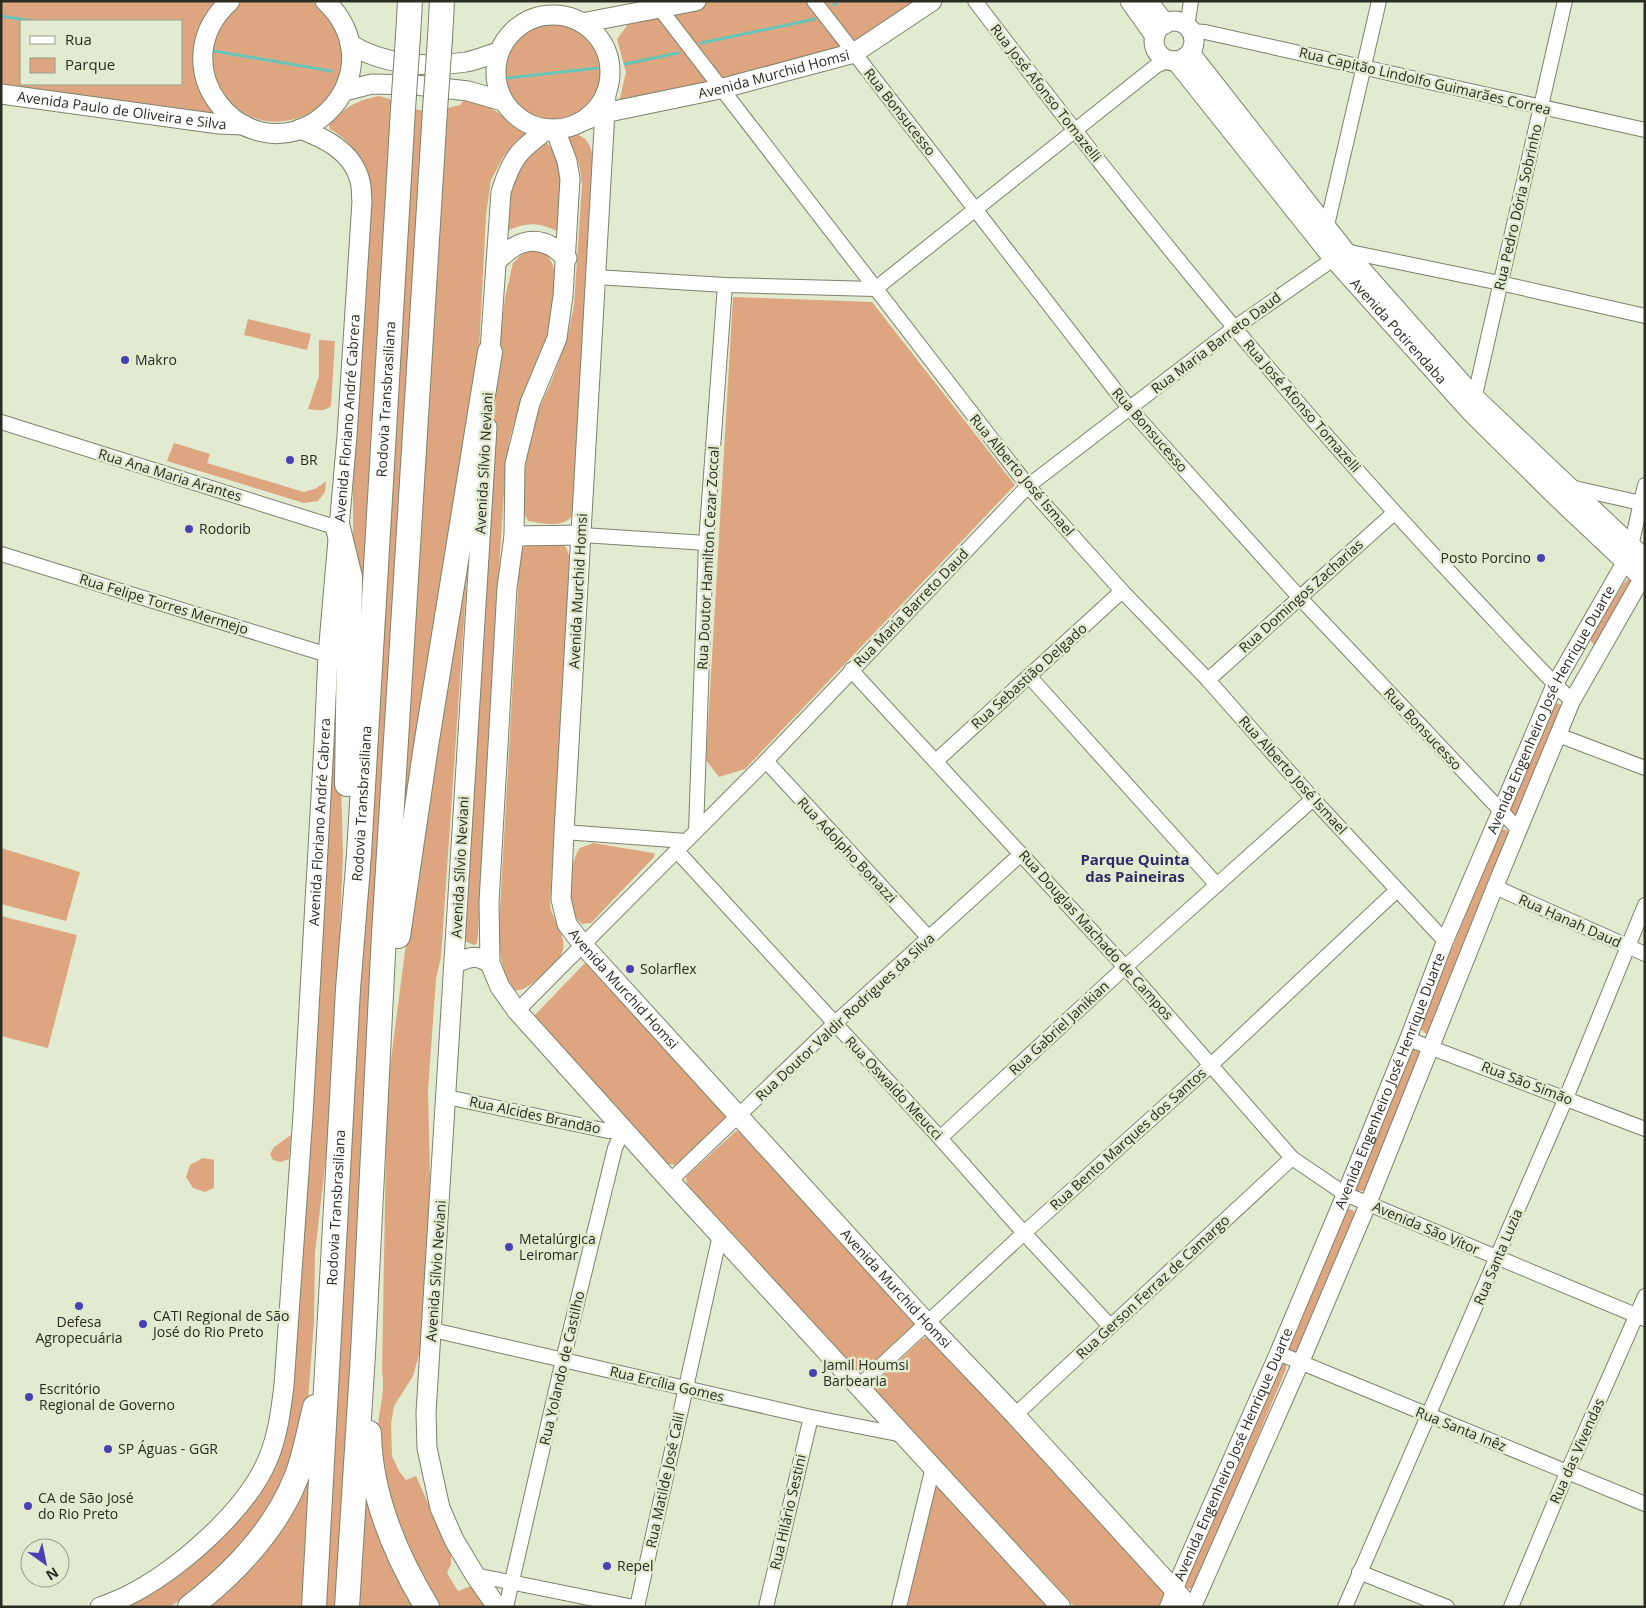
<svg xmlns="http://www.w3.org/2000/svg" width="1646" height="1608" font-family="'Open Sans',sans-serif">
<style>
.green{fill:#dda681;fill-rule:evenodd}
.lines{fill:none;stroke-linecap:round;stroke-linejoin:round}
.stream{stroke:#66c4b7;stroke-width:3}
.minor-casing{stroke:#7c826b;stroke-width:16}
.tertiary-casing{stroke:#7c826b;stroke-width:18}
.secondary-casing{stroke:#7c826b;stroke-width:21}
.motorway-casing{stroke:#7c826b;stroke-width:26}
.minor{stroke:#fff;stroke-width:14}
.tertiary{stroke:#fff;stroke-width:16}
.secondary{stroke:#fff;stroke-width:19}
.motorway{stroke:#fff;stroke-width:24}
.motorway-bridge-casing{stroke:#7c826b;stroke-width:26;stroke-linecap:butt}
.motorway-bridge{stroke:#fff;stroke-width:24}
.poi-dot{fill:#4940b6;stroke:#e2ead0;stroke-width:2}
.labels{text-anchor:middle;stroke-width:5;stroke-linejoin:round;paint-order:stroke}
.street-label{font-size:14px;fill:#2a2c22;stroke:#e2ead0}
.poi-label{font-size:14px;fill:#2a2c22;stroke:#e2ead0;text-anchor:start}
.neighbourhood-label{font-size:15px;font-weight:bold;fill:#2c2b65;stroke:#e2ead0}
</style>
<rect width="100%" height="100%" fill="#e2ead0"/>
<g class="green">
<path d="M 1,1 L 218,1 L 205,19 L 199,83 L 202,93 L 223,118 L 1,88 ZM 21,21 L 181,21 L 181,84 L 21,84 Z"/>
<path d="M 243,1 L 311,1 C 328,13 340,30 342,51 C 350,130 228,155 212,62 C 208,40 225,12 243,1 Z"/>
<polygon points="714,1 809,1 847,51 723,84 665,9"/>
<polygon points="821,1 925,1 856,47"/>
<polygon points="654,10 712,87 619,102 626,72 617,39 636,14"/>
<circle cx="553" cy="71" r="48"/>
<path d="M 379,96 L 393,100 L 360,656 L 353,562 L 353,461 L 369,180 C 363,158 350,140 330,129 L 329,125 C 345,107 355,101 379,96 Z"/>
<polygon points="466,98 486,105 514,123 531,131 517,140 503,157 491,180 486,215 477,390 401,850 406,750 447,118 448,108 460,105"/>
<polygon points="414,109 425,111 340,1607 321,1607"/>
<path d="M 567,133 C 582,134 589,139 592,153 L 594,154 L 593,188 L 573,515 C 563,529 543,523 528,521 L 524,513 L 525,471 L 530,436 L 539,409 L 552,380 L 568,335 L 574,305 L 582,185 C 580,163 577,154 566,134 Z"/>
<path d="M 546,142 L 554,151 L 563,176 L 557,231 C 538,222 526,222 507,231 C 509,191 511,167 546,142 Z"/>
<polygon points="534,251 540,251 547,255 552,263 556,276 552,326 518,412 509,441 504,492 489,726 478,935 477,943 474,945 465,941 488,510 500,337 505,298 513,263 520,256 527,252"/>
<polygon points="733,297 872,302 1015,485 745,769 719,777 706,760"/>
<polygon points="248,319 311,334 307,350 244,335"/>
<path d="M 319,340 L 335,341 L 331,406 C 324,412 317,410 308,409 L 319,376 Z"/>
<polygon points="174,443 210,454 207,463 304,492 317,488 326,481 325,492 318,501 304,503 167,461"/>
<path d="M 527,544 L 561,544 L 566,547 L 570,558 L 550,905 C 553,923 571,939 560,957 C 550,966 528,994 514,990 L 505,976 L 498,944 L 520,555 L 522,549 Z"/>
<path d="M 469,547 L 441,957 L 436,979 L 428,1090 L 430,1177 L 426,1304 L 420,1351 L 413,1376 L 394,1406 L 391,1424 L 392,1456 L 399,1471 L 406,1480 L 416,1476 L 451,1555 L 451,1564 L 447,1573 L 458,1591 L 471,1586 L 485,1607 L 437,1607 C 429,1593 418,1579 412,1564 C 395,1525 379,1479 378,1436 C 377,1414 386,1393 382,1372 L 387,1091 L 410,912 Z"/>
<polygon points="1628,579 1633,581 1597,646 1593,644 1590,639 1593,633 1624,583"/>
<polygon points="338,667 343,854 338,979 332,1105 315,1253 314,1322 308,1400 292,1463 259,1526 209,1579 170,1607 119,1607 168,1579 274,1456 335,729 333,725"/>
<polygon points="1556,703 1562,705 1517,817 1512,816 1509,811 1551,708"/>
<polygon points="1504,829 1510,832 1430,1033 1426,1034 1420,1028 1499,832"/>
<path d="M 593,843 L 653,853 L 655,854 L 654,857 L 591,923 L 582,924 C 577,919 571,914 570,907 C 567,893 571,859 580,848 Z"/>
<polygon points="1,848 80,872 66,921 1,904"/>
<polygon points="1,916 77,935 48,1048 1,1036"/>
<polygon points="585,963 591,965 729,1118 677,1165 668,1164 540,1025 535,1015"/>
<polygon points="1412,1048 1422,1049 1367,1188 1363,1191 1357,1191 1352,1187"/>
<polygon points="736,1131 747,1133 919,1324 865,1372 860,1372 854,1368 687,1185 686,1177"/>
<polygon points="291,1135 289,1159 281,1162 273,1160 270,1154 274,1147"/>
<polygon points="203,1158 214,1160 214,1188 205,1192 193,1188 186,1177 190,1165"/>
<polygon points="1347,1208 1354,1211 1356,1215 1300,1352 1295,1353 1290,1352 1288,1348"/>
<polygon points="930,1336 1165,1592 1159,1607 1075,1607 875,1391 875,1383 922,1339"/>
<polygon points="1282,1362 1286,1365 1286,1369 1197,1583 1193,1588 1188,1589 1184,1587"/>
<polygon points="313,1455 303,1607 196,1607"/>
<polygon points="366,1477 418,1607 358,1607"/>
<polygon points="935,1482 1050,1607 903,1607"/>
</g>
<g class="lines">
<g class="stream">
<polyline points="834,5 838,1"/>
<polyline points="1,16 32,21"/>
<polyline points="701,43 815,19"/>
<polyline points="214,51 331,71"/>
<polyline points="625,64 678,53"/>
<polyline points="508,78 597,68"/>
</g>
<g class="minor-casing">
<g id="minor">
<polyline points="654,1 1028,486 1122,591 1208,680 1313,799 1445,941"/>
<polyline points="814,1 1129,408 1300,598 1519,830"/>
<path d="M 975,1 C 1131,206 1293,406 1470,594 C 1504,630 1537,667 1572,701"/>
<polyline points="1187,27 1191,1"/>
<polyline points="1191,31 1205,32 1645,130"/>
<polyline points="1325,234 1379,1"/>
<polyline points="596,277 725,285 875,289 1156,66 1169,60"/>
<polyline points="1473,404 1565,1"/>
<polyline points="1,422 338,528"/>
<polyline points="1570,487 1645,504"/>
<polyline points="582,535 706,543"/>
<polyline points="1631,546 1645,485"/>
<polyline points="1,554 328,655"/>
<polyline points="851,670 1125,967 1292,1158 1345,1194 1645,1319"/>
<polyline points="1029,676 1217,885"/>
<polyline points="1208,680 1394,513"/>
<polyline points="1558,735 1645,768"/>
<polyline points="766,761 929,938"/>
<polyline points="936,761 1122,591"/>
<polyline points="696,831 706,543 725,285"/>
<polyline points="564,832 686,841"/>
<polyline points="677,851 940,1138 1024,1233 1110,1326"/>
<polyline points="1495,887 1645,954"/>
<polyline points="517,1011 766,761 1028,486 1234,328 1345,251 1500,283 1645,316"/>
<polyline points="1408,1039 1645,1129"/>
<polyline points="447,1097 608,1131 623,1130 615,1148 563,1360 506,1607"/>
<polyline points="940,1138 1125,967 1313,799"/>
<polyline points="670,1181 834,1024 1021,854"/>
<polyline points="433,1330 811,1417 903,1435"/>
<polyline points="1278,1353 1645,1504"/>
<polyline points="858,1387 1024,1233 1212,1064 1397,890"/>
<polyline points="1015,1415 1292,1158"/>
<polyline points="1359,1572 1447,1607"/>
<polyline points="475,1575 634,1607"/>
<polyline points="637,1607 720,1235"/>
<polyline points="766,1607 811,1417"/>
<polyline points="899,1607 933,1467"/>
<polyline points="1345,1607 1566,1098 1645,905"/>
<polyline points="1511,1607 1567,1473 1645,1296"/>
</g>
</g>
<g class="tertiary-casing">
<g id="tertiary">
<path id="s1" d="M 1168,1607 L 1180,1576 L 1278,1353 L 1345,1194 L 1408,1039 L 1445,941 L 1555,684 L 1625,562 L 1629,551"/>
<polyline points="1193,1607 1301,1362 1368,1204 1495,887 1572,701 1645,573"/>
</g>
</g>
<g class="secondary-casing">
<g id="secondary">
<path d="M 230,1 C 159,66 241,168 315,122 C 333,110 345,94 350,73 C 356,46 345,19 325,1"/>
<polyline points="1130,1 1155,36"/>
<polyline points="1148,1 1165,24"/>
<circle cx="553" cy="72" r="57"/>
<circle cx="1174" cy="41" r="20"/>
<polyline points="582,23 696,1"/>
<path d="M 350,44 C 383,65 428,68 466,62 C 477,60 488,55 499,52"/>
<polyline points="1190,53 1345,251 1474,397 1645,559"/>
<path id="s2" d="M 1176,61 L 1333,258 L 1471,412 L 1556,496 L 1645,580"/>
<polyline points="344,91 372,84 415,85 468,91 503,101"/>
<path id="s3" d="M 606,93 L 564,832 L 561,899 L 567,924 L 583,945 L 928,1324 L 1015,1415 L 1190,1607"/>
<path id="s4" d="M 1,94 L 219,124 L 244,125"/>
<path id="s5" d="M 578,123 L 604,113 L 720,89 L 854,53 L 932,1"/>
<polyline points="555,129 567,161 570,179 563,296 557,338 530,403 515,464 514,536 507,588 489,902 490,963 500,987 517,1011 670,1181 1061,1607"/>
<path d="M 496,262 C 511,246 529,234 551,246 C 557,249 562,255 567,258"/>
<path d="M 489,365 L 501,192 C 512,157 519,150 548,129"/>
<polyline points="487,427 426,1413 427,1448 440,1508 454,1540 475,1575 497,1607"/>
<polyline points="514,536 582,535"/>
<path d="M 455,963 C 472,957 474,954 490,963"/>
<path id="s6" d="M 100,1607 C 108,1604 117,1601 125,1597 C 176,1572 246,1512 268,1459 C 278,1435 281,1410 284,1385 L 303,1115 L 324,743 L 328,655 L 347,436 L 362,201 C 361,195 362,188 360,181 C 353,152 325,138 300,129"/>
</g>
</g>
<g class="motorway-casing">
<g id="motorway">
<polyline points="408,36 410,1"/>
<polyline points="440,38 442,1"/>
<polyline points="338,528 350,577 347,784"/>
<polyline points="398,936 426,746 490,352"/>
<path d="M 369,1433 C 370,1495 395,1554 427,1607"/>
<path d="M 190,1607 C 234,1573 275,1531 296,1478 C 305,1456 309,1430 315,1407"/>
<path id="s7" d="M 314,1607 L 348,989 L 359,854 L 403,109"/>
<polyline points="347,1607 363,1354 384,934 435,110"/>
</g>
</g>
<use href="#minor" class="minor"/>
<use href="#tertiary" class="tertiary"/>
<use href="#secondary" class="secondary"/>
<use href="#motorway" class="motorway"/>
<g class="motorway-bridge-casing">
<g id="motorway-bridge">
<polyline points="403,109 408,36"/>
<polyline points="435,110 440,38"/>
</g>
</g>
<use href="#motorway-bridge" class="motorway-bridge"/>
</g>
<g class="poi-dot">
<circle cx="125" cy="360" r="5"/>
<circle cx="290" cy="460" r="5"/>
<circle cx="189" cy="529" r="5"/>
<circle cx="1541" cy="558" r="5"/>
<circle cx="630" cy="969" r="5"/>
<circle cx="509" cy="1247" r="5"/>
<circle cx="79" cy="1306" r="5"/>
<circle cx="143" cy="1324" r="5"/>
<circle cx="813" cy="1373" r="5"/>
<circle cx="29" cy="1397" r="5"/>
<circle cx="108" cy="1449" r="5"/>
<circle cx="28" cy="1506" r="5"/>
<circle cx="607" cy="1566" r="5"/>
</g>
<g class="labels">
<g class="street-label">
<text dy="5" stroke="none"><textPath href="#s5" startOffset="202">Avenida Murchid Homsi</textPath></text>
<text transform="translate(1425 81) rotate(13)" y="5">Rua Capitão Lindolfo Guimarães Correa</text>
<text transform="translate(1046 93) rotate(52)" y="5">Rua José Afonso Tomazelli</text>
<text dy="5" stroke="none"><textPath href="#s4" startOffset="122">Avenida Paulo de Oliveira e Silva</textPath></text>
<text transform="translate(900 112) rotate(52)" y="5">Rua Bonsucesso</text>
<text transform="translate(1518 207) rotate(-77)" y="5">Rua Pedro Dória Sobrinho</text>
<text dy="5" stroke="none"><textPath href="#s2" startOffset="350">Avenida Potirendaba</textPath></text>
<text transform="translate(1216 343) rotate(-37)" y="5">Rua Maria Barreto Daud</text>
<text dy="5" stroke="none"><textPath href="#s7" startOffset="1210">Rodovia Transbrasiliana</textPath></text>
<text transform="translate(1302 406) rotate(49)" y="5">Rua José Afonso Tomazelli</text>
<text dy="5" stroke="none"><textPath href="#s6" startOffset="1274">Avenida Floriano André Cabrera</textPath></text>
<text transform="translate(1150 430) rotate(49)" y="5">Rua Bonsucesso</text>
<text transform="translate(484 463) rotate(-87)" y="5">Avenida Sílvio Neviani</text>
<text transform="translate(170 475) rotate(17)" y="5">Rua Ana Maria Arantes</text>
<text transform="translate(1022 475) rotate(50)" y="5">Rua Alberto José Ismael</text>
<text transform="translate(708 558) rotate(-87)" y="5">Rua Doutor Hamilton Cezar Zoccal</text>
<text transform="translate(578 591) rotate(-87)" y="5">Avenida Murchid Homsi</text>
<text transform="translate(1301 596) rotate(-42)" y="5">Rua Domingos Zacharias</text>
<text transform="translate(164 604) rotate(17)" y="5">Rua Felipe Torres Mermejo</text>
<text transform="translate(911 608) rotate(-46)" y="5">Rua Maria Barreto Daud</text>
<text transform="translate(1029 676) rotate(-42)" y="5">Rua Sebastião Delgado</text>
<text dy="5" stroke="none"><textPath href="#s1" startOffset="976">Avenida Engenheiro José Henrique Duarte</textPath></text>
<text transform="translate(1423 729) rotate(47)" y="5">Rua Bonsucesso</text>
<text transform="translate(1293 775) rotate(48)" y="5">Rua Alberto José Ismael</text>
<text dy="5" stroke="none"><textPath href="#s7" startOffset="805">Rodovia Transbrasiliana</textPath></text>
<text dy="5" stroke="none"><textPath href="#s6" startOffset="869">Avenida Floriano André Cabrera</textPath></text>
<text transform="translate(847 850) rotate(47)" y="5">Rua Adolpho Bonazzi</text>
<text transform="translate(460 867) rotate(-87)" y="5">Avenida Sílvio Neviani</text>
<text transform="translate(1570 921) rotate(24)" y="5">Rua Hanah Daud</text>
<text transform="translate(1096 935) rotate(48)" y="5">Rua Douglas Machado de Campos</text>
<text dy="5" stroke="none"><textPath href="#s3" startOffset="919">Avenida Murchid Homsi</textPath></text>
<text transform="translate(845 1017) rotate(-43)" y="5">Rua Doutor Valdir Rodrigues da Silva</text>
<text transform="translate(1059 1028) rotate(-43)" y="5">Rua Gabriel Janikian</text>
<text dy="5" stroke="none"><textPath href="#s1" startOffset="571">Avenida Engenheiro José Henrique Duarte</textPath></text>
<text transform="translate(1527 1083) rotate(21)" y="5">Rua São Simão</text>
<text transform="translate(894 1088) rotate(47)" y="5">Rua Oswaldo Meucci</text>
<text transform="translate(535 1115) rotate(12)" y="5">Rua Alcides Brandão</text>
<text transform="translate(1128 1139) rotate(-42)" y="5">Rua Bento Marques dos Santos</text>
<text dy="5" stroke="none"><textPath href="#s7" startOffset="400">Rodovia Transbrasiliana</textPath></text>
<text transform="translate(1426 1228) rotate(23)" y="5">Avenida São Vítor</text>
<text transform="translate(1498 1257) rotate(-67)" y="5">Rua Santa Luzia</text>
<text transform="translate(436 1271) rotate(-86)" y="5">Avenida Sílvio Neviani</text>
<text transform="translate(1153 1287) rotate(-43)" y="5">Rua Gerson Ferraz de Camargo</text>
<text dy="5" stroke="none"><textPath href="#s3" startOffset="1324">Avenida Murchid Homsi</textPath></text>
<text transform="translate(562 1368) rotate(-77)" y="5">Rua Yolando de Castilho</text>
<text transform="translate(667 1384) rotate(13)" y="5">Rua Ercília Gomes</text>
<text transform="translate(1461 1429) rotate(22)" y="5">Rua Santa Inêz</text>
<text transform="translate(1577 1451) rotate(-66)" y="5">Rua das Vivendas</text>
<text dy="5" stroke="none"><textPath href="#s1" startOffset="166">Avenida Engenheiro José Henrique Duarte</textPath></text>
<text transform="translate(665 1480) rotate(-78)" y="5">Rua Matilde José Calil</text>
<text transform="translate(788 1512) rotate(-77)" y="5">Rua Hilário Sestini</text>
</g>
<g class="poi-label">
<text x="135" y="365">Makro</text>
<text x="300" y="465">BR</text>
<text x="199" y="534">Rodorib</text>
<text x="1531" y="563" text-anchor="end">Posto Porcino</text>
<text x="640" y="974">Solarflex</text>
<text x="519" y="1244">Metalúrgica<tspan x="519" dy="16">Leiromar</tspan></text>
<text x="153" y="1321">CATI Regional de São<tspan x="153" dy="16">José do Rio Preto</tspan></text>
<text x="79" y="1327" text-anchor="middle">Defesa<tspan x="79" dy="16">Agropecuária</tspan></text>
<text x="823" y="1370">Jamil Houmsi<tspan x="823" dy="16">Barbearia</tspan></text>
<text x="39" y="1394">Escritório<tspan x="39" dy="16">Regional de Governo</tspan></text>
<text x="118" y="1454">SP Águas - GGR</text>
<text x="38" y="1503">CA de São José<tspan x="38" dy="16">do Rio Preto</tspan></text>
<text x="617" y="1571">Repel</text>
</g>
<g class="neighbourhood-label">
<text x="1135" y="865">Parque Quinta<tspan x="1135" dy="17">das Paineiras</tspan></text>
</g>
</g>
<rect width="1646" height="1608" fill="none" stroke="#2a2c22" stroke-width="5"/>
<rect x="20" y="20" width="162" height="65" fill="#e2ead0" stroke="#989e8a"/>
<rect x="30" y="36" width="25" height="8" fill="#ffffff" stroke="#989e8a"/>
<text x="65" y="45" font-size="15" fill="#2a2c22">Rua</text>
<rect x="30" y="58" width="25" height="15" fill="#dda681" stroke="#989e8a"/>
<text x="65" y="70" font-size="15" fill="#2a2c22">Parque</text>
<g transform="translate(45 1563) rotate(147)"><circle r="24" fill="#e2ead0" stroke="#989e8a"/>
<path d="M0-4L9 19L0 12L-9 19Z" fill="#4940b6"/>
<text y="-8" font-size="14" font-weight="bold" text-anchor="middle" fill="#2a2c22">N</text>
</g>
</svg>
